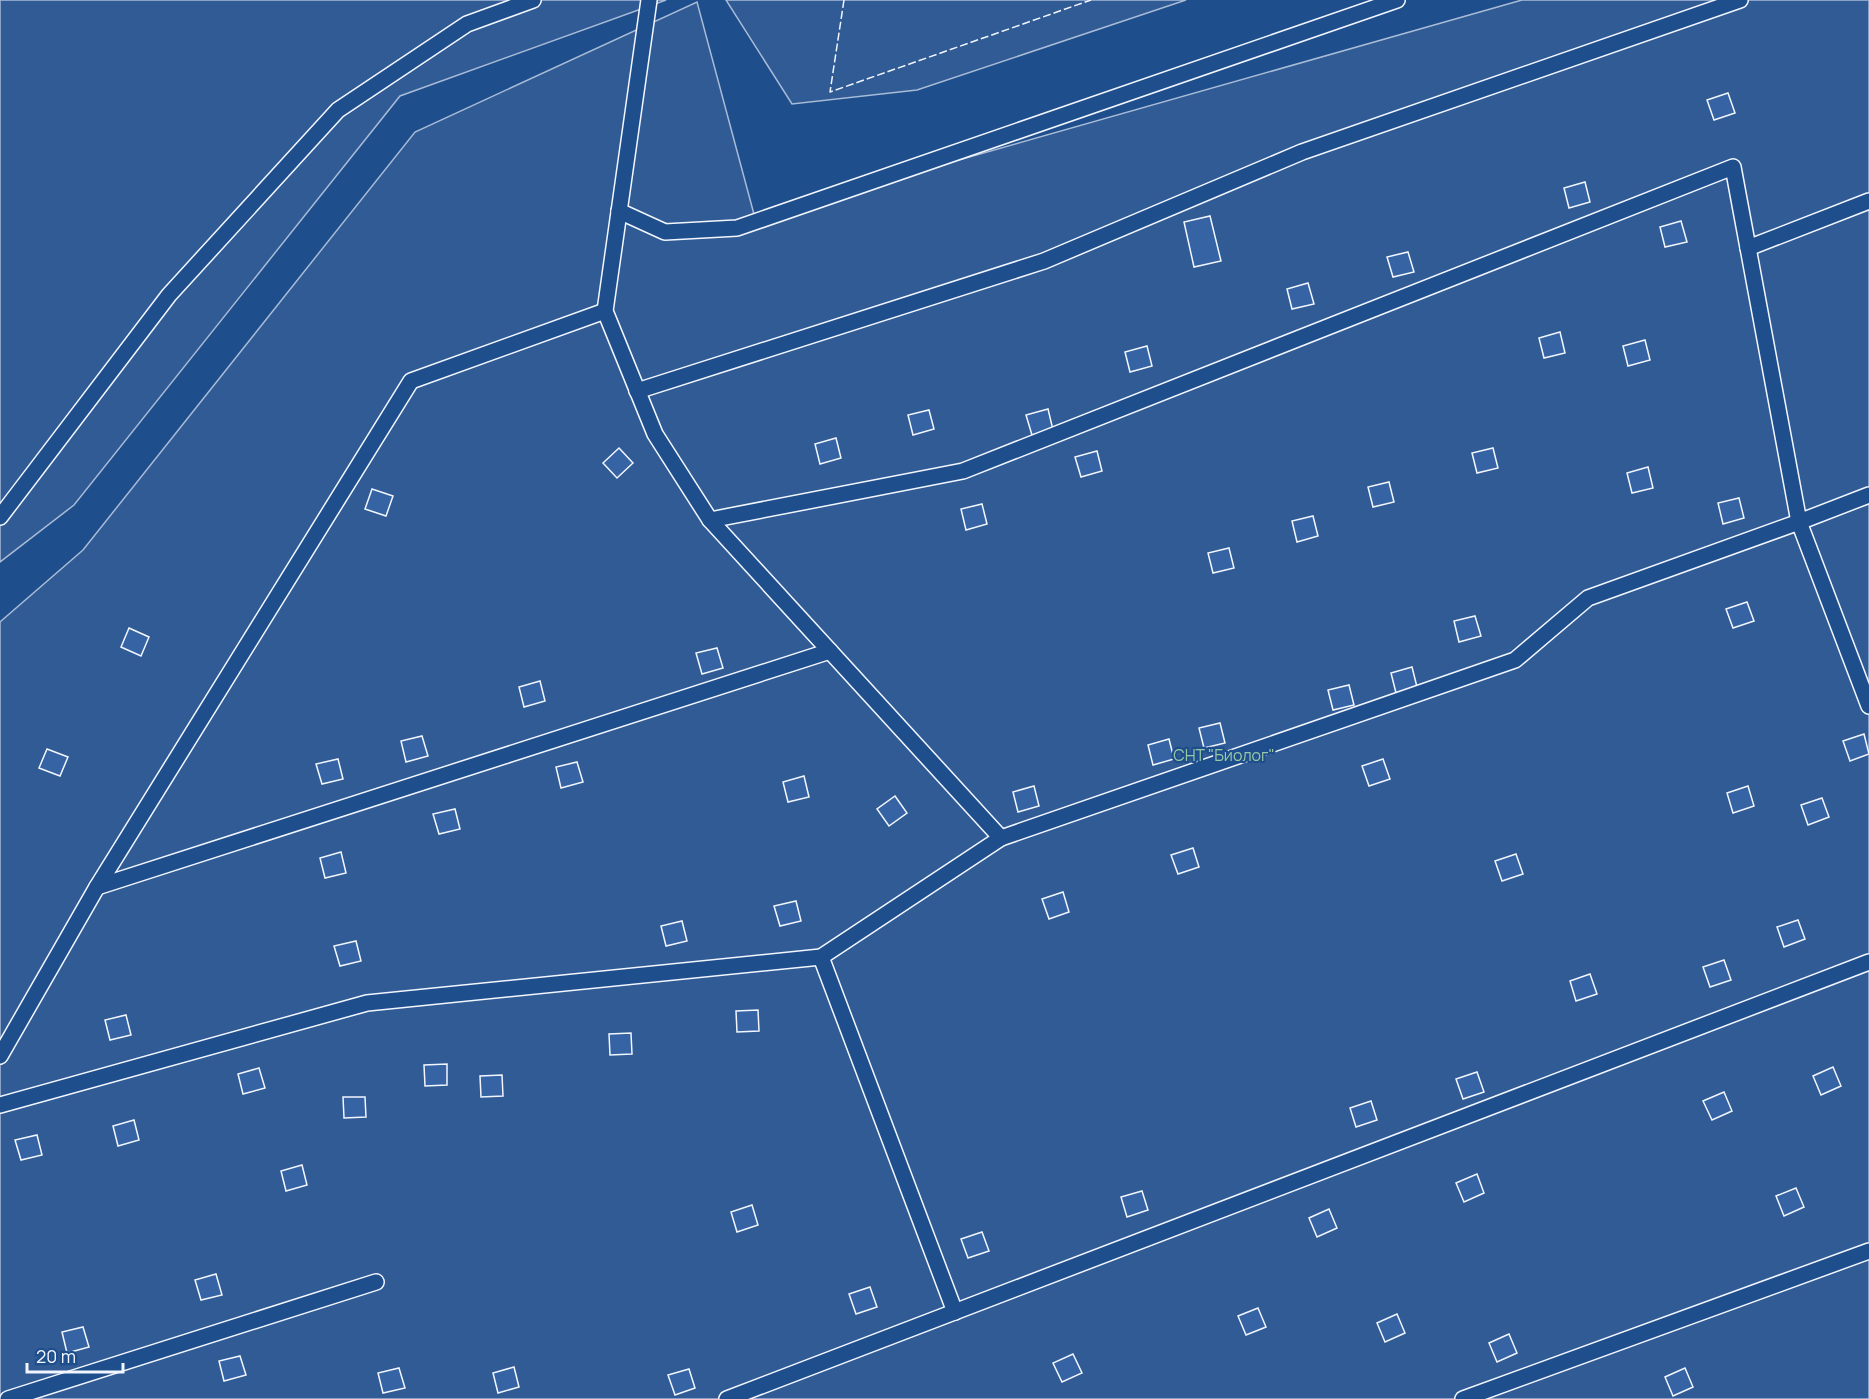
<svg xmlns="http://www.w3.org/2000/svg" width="1869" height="1399" font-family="Manrope,sans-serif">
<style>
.built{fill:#305b95;stroke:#a8bbd7;stroke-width:1.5}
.building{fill:#3563a3;stroke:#f2f6ff;stroke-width:1.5}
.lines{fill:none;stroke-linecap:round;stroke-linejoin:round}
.lane-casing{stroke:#f2f6ff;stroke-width:18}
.lane{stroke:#1f4e8c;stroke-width:15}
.fence{stroke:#f2f6ff;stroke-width:1.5;stroke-dasharray:8 3;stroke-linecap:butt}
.labels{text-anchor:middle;stroke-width:4.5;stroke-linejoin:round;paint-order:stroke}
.park-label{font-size:16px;fill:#97c8a6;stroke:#1f4e8c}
</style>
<rect width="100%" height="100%" fill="#1f4e8c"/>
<g class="built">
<polygon points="0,0 666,0 400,96 74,505 0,562"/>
<polygon points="726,0 1186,0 917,90 792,104"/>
<polygon points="1522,0 1869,0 1869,1399 0,1399 0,622 83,550 415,132 697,2 755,218"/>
</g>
<g class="building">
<polygon points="1728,93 1735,113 1714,120 1707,100"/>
<polygon points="1585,182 1590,202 1569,208 1564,188"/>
<polygon points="1210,216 1221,261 1194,267 1184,222"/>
<polygon points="1681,221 1687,242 1665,247 1660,227"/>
<polygon points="1408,252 1414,272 1393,277 1387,257"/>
<polygon points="1308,283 1314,304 1292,309 1287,289"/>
<polygon points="1560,332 1565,353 1544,358 1539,338"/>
<polygon points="1645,340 1650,360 1628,366 1623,346"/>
<polygon points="1147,346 1152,366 1130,372 1125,352"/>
<polygon points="1048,409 1053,430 1032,435 1026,415"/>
<polygon points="929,410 934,429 913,435 908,415"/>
<polygon points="836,438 841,458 820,464 815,444"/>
<polygon points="619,448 633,463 617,478 603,463"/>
<polygon points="1493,448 1498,468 1477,473 1472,453"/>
<polygon points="1097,451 1102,471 1081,477 1075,457"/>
<polygon points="1648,467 1653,488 1632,493 1627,473"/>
<polygon points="1389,482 1394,502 1373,507 1368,487"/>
<polygon points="372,489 393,496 386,516 365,509"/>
<polygon points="1739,498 1744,518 1723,524 1718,503"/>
<polygon points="982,504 987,524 966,530 961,509"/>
<polygon points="1313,516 1318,536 1297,542 1292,521"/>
<polygon points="1229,548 1234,568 1213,573 1208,553"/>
<polygon points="1747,602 1754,621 1733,628 1726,609"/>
<polygon points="1475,616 1481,636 1459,642 1454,621"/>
<polygon points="129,628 149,637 141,656 121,647"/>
<polygon points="717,648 723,668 702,674 696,653"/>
<polygon points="1412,667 1417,687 1396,693 1391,673"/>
<polygon points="540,681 545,701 524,707 519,687"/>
<polygon points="1349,685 1354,705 1333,710 1328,690"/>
<polygon points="1220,723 1225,743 1204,748 1199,728"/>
<polygon points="1864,734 1869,754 1850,761 1843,741"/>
<polygon points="422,736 428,756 406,762 401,741"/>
<polygon points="1169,739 1174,759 1153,765 1148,745"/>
<polygon points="47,749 68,757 60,776 39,768"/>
<polygon points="338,759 343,779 322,784 316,764"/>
<polygon points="1383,759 1390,779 1369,786 1362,766"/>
<polygon points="577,762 583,782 561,788 556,767"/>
<polygon points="804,776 809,797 788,802 783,782"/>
<polygon points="1034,786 1039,806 1018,812 1013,792"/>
<polygon points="1748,786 1754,806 1733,813 1727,793"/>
<polygon points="895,796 907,813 889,826 877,809"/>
<polygon points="1822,798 1829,817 1808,825 1801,805"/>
<polygon points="455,809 460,829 439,834 433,814"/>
<polygon points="1193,848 1199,867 1178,874 1171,855"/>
<polygon points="341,852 346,873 325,878 320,858"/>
<polygon points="1516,854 1523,874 1502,881 1495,861"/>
<polygon points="1063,892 1069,912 1049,919 1042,899"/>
<polygon points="796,901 801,921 780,926 774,906"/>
<polygon points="1798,920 1805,939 1784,947 1777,927"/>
<polygon points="682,921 687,941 666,946 661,926"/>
<polygon points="356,941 361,961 340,966 334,946"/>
<polygon points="1724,960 1731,980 1710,987 1703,967"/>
<polygon points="1590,974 1597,994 1576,1001 1570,981"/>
<polygon points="758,1010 759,1031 737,1032 736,1011"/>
<polygon points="126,1015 131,1035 110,1040 105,1020"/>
<polygon points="631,1033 632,1054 610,1055 609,1034"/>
<polygon points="447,1064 447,1085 425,1086 424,1065"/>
<polygon points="1833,1067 1841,1086 1821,1095 1813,1076"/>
<polygon points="259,1068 265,1088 243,1094 238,1074"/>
<polygon points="1477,1072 1484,1092 1463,1099 1456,1079"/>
<polygon points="502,1075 503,1096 481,1097 480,1076"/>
<polygon points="1724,1092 1732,1111 1712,1120 1703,1101"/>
<polygon points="343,1097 365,1097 366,1117 344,1118"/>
<polygon points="1371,1101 1377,1120 1356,1127 1350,1108"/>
<polygon points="134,1120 139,1140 118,1146 113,1126"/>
<polygon points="37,1135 42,1155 21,1160 15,1140"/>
<polygon points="302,1165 307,1185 286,1191 281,1171"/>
<polygon points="1477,1174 1484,1193 1464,1202 1456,1183"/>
<polygon points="1796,1188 1804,1207 1784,1216 1776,1196"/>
<polygon points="1142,1191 1148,1210 1127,1217 1121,1197"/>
<polygon points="752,1205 758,1225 737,1232 731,1212"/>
<polygon points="1329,1209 1337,1228 1317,1237 1309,1218"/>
<polygon points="982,1232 989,1251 968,1258 961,1239"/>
<polygon points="216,1274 222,1295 201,1300 195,1280"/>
<polygon points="870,1287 877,1307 856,1314 849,1294"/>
<polygon points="1258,1308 1266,1327 1246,1335 1238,1316"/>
<polygon points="1397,1314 1405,1333 1385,1342 1377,1323"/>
<polygon points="83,1327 89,1347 67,1353 62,1332"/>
<polygon points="1509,1334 1517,1353 1497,1362 1489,1343"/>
<polygon points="1073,1354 1082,1373 1062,1382 1053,1363"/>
<polygon points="240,1356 246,1375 224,1381 219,1361"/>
<polygon points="514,1367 519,1387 498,1393 493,1373"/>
<polygon points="399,1368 405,1388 383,1393 378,1373"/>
<polygon points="1685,1368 1693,1387 1673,1396 1665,1377"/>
<polygon points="689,1369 695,1388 675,1395 668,1375"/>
</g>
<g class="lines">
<g class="lane-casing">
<g id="lane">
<polyline points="649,0 605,311 655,434 710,520 1001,838 1515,660 1588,598 1799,522 1869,706"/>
<polyline points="619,211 665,232 737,228 1397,0"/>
<polyline points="1748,248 1869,201"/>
<polyline points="637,391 1044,261 1302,152 1740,0"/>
<polyline points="0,517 169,295 338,110 467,24 533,0"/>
<polyline points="710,520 963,471 1733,167 1799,522 1869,495"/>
<polyline points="97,887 830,651"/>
<polyline points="821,957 955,1312"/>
<polyline points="0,1056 97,887 411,381 605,311"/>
<polyline points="0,1105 367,1003 821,957 1001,838"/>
<polyline points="8,1399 376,1282"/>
<polyline points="727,1399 1869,962"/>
<polyline points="1463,1399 1869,1251"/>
</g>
</g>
<use href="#lane" class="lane"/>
<polyline class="fence" points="844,0 830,92 1091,0"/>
</g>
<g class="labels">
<g class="park-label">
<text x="1224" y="761">СНТ "Биолог"</text>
</g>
</g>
<path d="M27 1363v9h96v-9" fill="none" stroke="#f2f6ff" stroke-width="3"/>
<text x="36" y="1363" font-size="18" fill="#f2f6ff" stroke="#1f4e8c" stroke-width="4.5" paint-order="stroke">20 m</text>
</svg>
